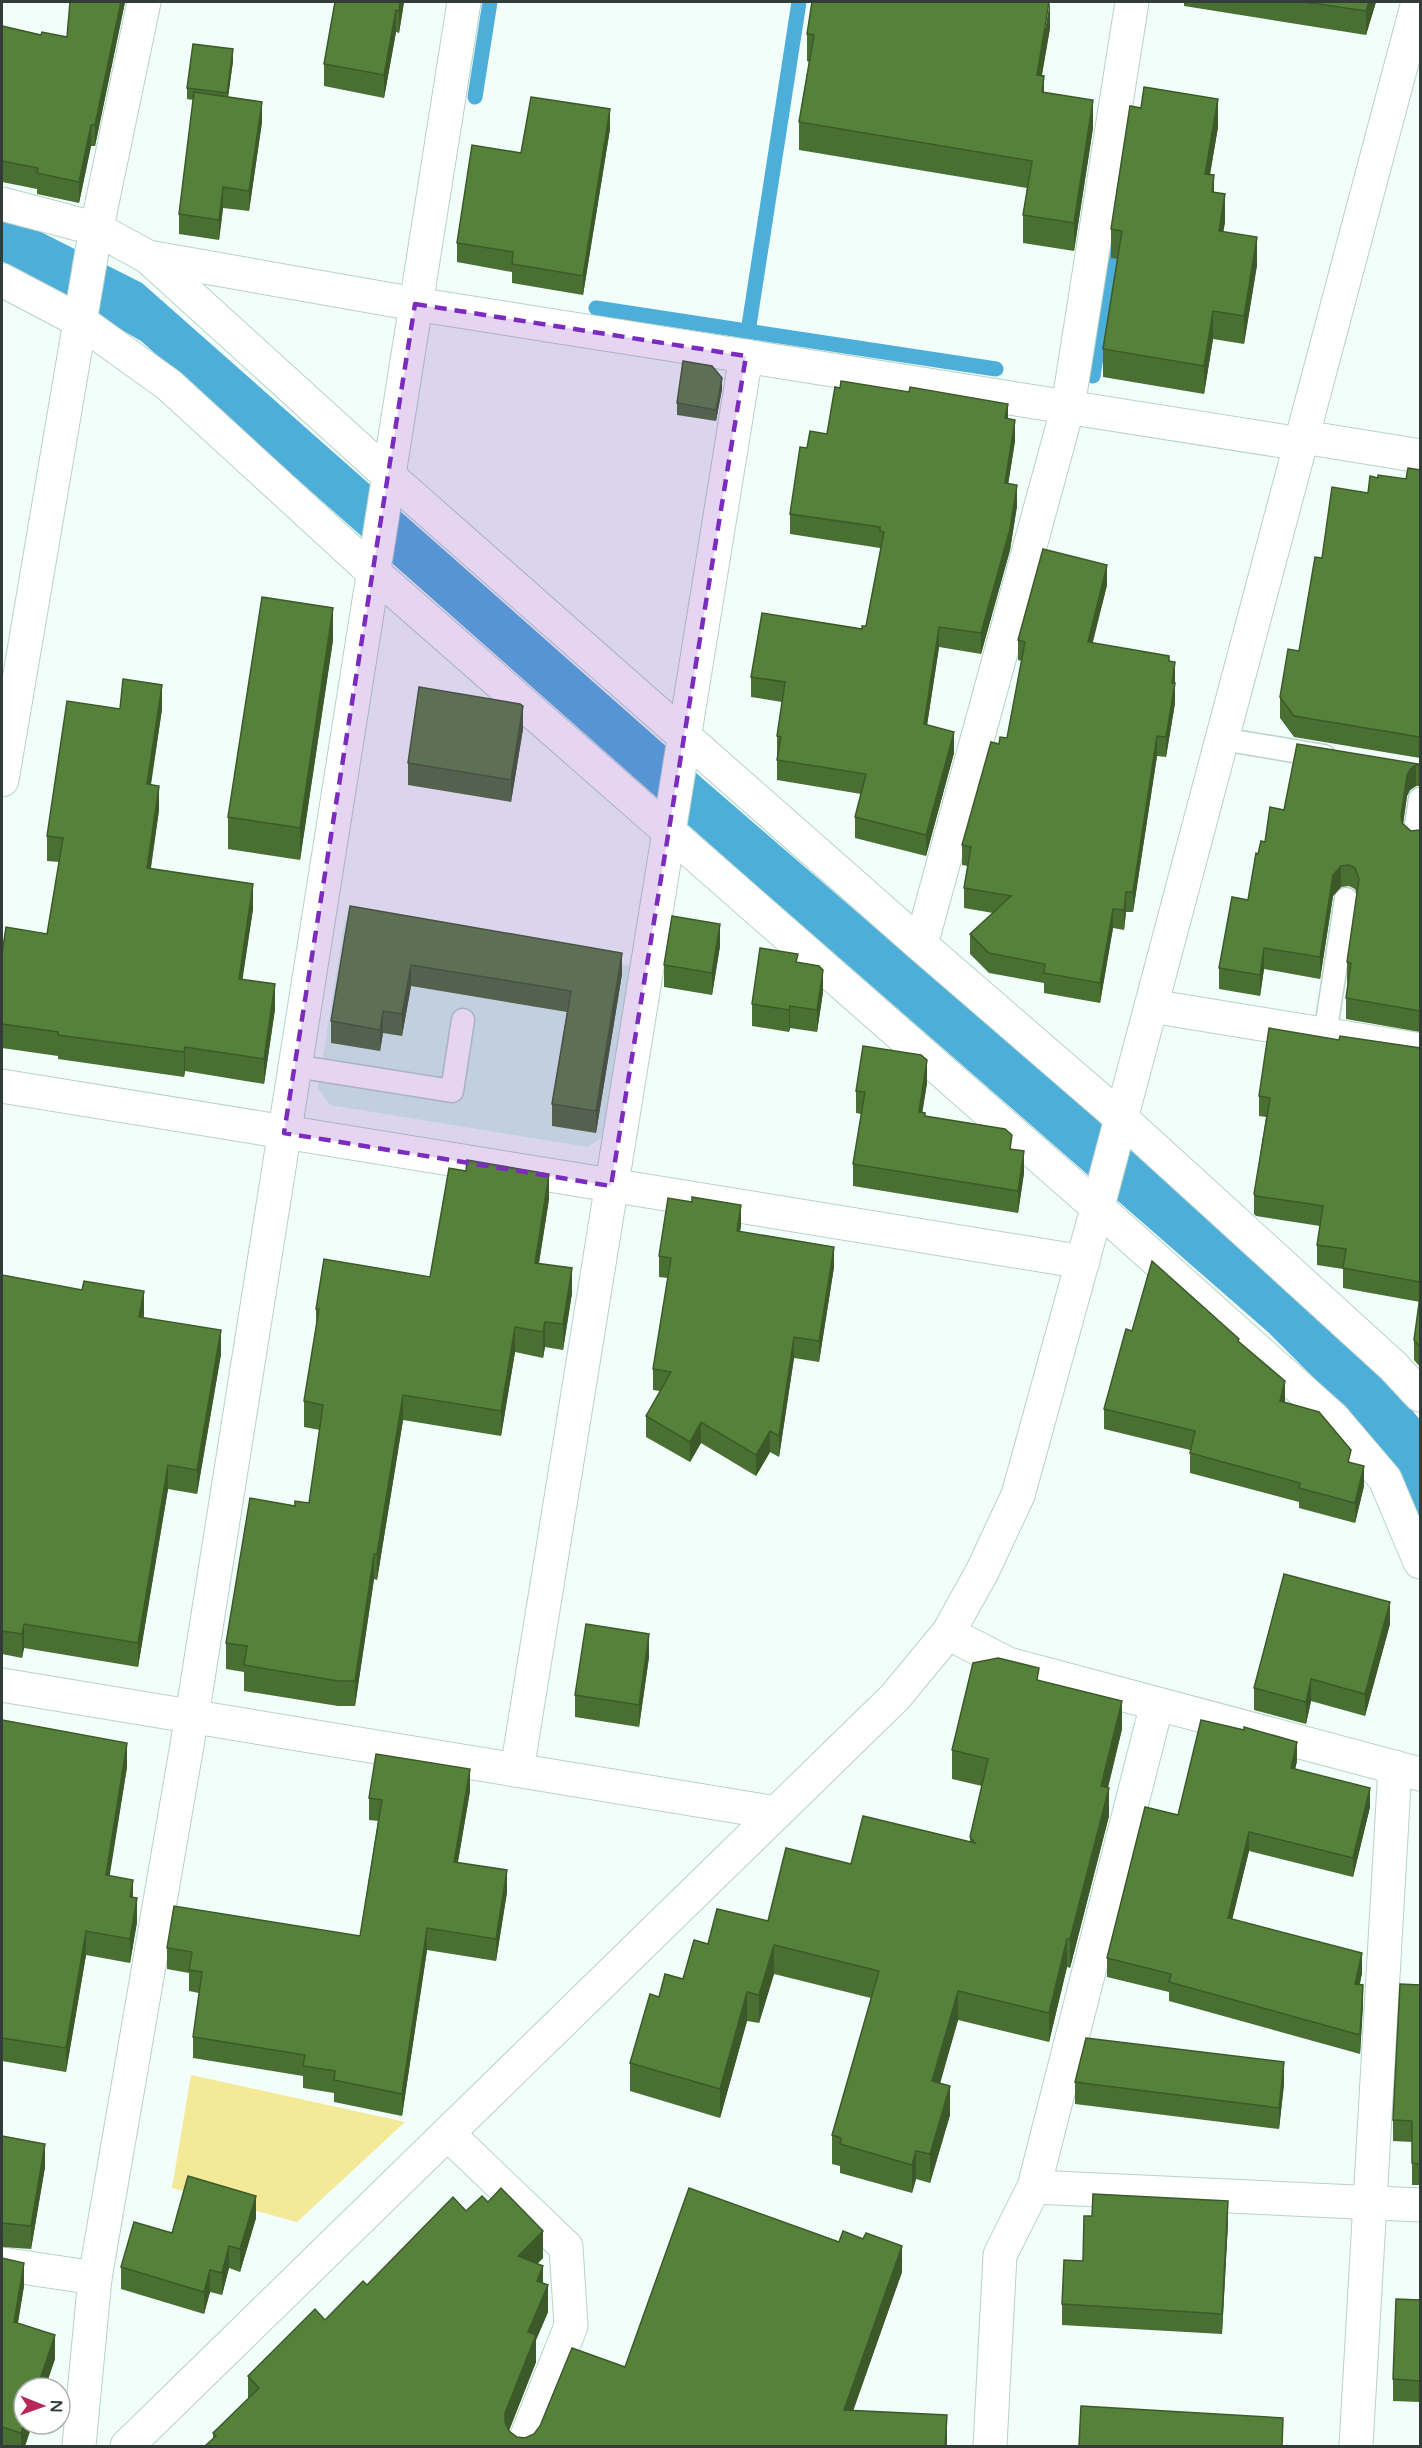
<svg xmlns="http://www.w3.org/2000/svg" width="1422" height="2448" font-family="'Varela Round',sans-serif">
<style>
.built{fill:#d2f8e7}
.green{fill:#f3e996}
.water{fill:#4eaeda}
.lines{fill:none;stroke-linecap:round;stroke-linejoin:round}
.stream{stroke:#4eaeda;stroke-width:15}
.lane-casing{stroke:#b7d3c7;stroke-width:25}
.street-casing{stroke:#b7d3c7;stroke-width:35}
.secondary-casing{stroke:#b7d3c7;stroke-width:35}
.lane{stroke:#fff;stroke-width:22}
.street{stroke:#fff;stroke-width:33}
.secondary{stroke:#fff;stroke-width:33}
.wall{fill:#4a6f33}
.shaded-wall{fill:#3c5a29}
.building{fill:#56813b;stroke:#3c5a29;stroke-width:1.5}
.marked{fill:#7b2cbf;fill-opacity:0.2;stroke:#7b2cbf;stroke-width:4.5;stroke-dasharray:12 8;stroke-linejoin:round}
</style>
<rect width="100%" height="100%" fill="#f2fef9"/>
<polygon class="built" points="345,920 631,966 603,1136 588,1147 330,1105 318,1088"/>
<polygon class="green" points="191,2075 405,2122 297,2222 172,2188"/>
<polygon class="water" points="2,220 37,230 142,283 703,779 1226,1231 1403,1399 1420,1420 1420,1520 1404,1484 1361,1425 1268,1332 748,878 141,341 2,261"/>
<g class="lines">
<g class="stream">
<polyline points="475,97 490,2"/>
<polyline points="596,308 996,369"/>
<polyline points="748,332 799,2"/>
<polyline points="1093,376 1114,245"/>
</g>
<g class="lane-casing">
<g id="lane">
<polyline points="1222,739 1324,756"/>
<polyline points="1414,839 1420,799"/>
<polyline points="1325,1035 1346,899"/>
<polyline points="295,1066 452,1091 463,1020"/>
</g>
</g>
<g class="street-casing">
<g id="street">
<polyline points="2,204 97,229 148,257 415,304 1301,444"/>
<polyline points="148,257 389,476 921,945 1121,1118 1393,1366 1420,1395"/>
<polyline points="2,280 80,321 169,385 373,572 1097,1207 1333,1418 1385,1479 1420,1562"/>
<polyline points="1303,437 1420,456"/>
<polyline points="2,780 92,251 144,2"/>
<polyline points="921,945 1068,407 1132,2"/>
<polyline points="1151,1006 1420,1050"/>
<polyline points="2,1086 1083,1262"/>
<polyline points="948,1633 1008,1664 1420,1774"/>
<polyline points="2,1685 776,1813"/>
<polyline points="517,1770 746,356"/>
<polyline points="448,2134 566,2247 571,2326 523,2446"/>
<polyline points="1034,2187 1420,2205"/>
<polyline points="2,2264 95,2278"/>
<polyline points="79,2446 95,2278 192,1716 464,2"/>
<polyline points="990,2446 1000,2255 1034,2187 1157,1704"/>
<polyline points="1356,2446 1395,1767"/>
</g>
</g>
<g class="secondary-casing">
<polyline id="secondary" points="127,2446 895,1697 948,1633 982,1572 1018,1495 1100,1198 1418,2"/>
</g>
<use href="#lane" class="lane"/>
<use href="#street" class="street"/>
<use href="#secondary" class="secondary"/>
</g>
<g class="wall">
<polygon points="125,2 95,146 91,146 79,203 37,194 37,189 2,182 2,26 41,35 67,37"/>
<polygon points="335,2 404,2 399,33 396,32 384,98 324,86 324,64"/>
<polygon points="1184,2 1376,2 1366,35 1184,6"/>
<polygon points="1050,28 1042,75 1044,92 1093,128 1074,251 1023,243 1023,215 1027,188 799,150 799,122 809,62 807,61 807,34"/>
<polygon points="233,61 228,97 262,122 249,211 223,208 219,240 179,234 179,214 193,100 187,99 187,88"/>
<polygon points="1218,127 1210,175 1214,192 1225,222 1223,231 1257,265 1244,344 1213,339 1204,394 1103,377 1103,349 1118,259 1111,258 1111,229"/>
<polygon points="610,129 583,295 512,283 512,272 457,262 457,243 521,153"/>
<polygon points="722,389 716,421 677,415 677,403"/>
<polygon points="1008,419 1015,441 1008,484 1017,506 1010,550 981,654 939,647 927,725 954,753 926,856 855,838 855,817 861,794 777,780 777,736 782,702 751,697 751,677 862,629 866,626 880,552 880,548 790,534 790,514 807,448 827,434"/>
<polygon points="1420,470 1420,758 1294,737 1280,718 1280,697 1299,651 1322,558 1378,478 1406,479"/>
<polygon points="1107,585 1092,643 1169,661 1175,683 1175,703 1166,757 1157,756 1133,912 1126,912 1124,930 1113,928 1100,1003 1044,993 1044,983 989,973 970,954 970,934 993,913 964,908 964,888 968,866 962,865 962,845 999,744 1007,738 1022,661 1018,660 1018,640"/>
<polygon points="333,640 300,860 228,849 228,817"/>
<polygon points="120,709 162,709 151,785 159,810 151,868 253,909 242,979 275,1009 264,1084 185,1071 184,1077 58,1059 58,1056 2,1048 2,954 47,934 59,862 47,861 47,836"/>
<polygon points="523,729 511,802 408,785 408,763"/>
<polygon points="1418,764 1420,764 1420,786 1416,786 1410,790 1407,796 1403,824 1411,831 1419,830 1420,829 1420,1032 1346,1019 1346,998 1348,984 1347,983 1347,962 1357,894 1355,889 1349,886 1341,887 1333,896 1320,979 1264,969 1260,996 1219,989 1219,968 1248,900 1258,854 1284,810"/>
<polygon points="350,906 622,974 596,1133 552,1126 552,1104 567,1012 411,986 402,1036 383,1033 380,1051 331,1043 331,1021"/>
<polygon points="720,946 712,995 664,987 664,965"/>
<polygon points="798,963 823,992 817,1032 790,1028 789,1032 752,1026 752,1004"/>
<polygon points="1420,1048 1420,1367 1414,1360 1414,1340 1420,1302 1343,1288 1343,1269 1317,1265 1317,1245 1320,1226 1256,1216 1254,1214 1254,1194 1266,1117 1259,1116 1259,1096"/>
<polygon points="927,1083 922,1112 925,1116 1012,1149 1024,1173 1018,1213 853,1186 853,1164 861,1114 856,1113 856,1091"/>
<polygon points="549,1199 539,1263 572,1293 563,1350 545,1347 543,1358 515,1352 501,1436 403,1420 377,1580 374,1579 355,1706 338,1706 244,1691 244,1672 226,1669 226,1643 295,1506 309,1503 320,1430 304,1427 304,1401 316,1329 316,1309 430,1277"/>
<polygon points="741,1225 740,1231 834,1267 819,1362 794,1358 779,1457 770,1452 756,1476 701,1443 690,1462 646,1437 646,1416 660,1391 653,1390 653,1369 668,1278 659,1277 659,1256"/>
<polygon points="2,1275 144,1315 143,1318 221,1354 197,1494 168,1489 138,1667 24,1648 22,1658 2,1654"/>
<polygon points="1132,1331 1239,1342 1285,1403 1351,1463 1364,1486 1355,1523 1299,1508 1299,1502 1190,1473 1190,1450 1104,1429 1104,1409"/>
<polygon points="1390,1624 1365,1716 1311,1701 1306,1724 1254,1710 1254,1688"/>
<polygon points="649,1657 639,1727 575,1717 575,1695"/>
<polygon points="1039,1680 1122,1729 1108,1788 1109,1816 1070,1968 1067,1967 1049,2042 958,2020 940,2084 950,2115 930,2183 916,2179 912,2193 840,2173 840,2166 832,2164 832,2135 871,1998 774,1974 759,2023 747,2021 720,2118 630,2091 630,2063 659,1997 683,1979 708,1944 768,1921 851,1864 970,1842 970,1837 982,1786 952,1779 952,1750"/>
<polygon points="2,1720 127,1767 109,1876 133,1897 137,1922 130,1963 86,1955 66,2072 2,2061"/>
<polygon points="1297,1761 1295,1769 1370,1807 1353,1877 1249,1851 1232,1919 1362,1973 1360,1984 1363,2004 1360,2054 1169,2001 1169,1992 1107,1977 1107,1958 1178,1815"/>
<polygon points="470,1791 458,1862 507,1892 496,1961 427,1950 402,2116 334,2102 334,2093 303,2088 303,2076 193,2058 193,2037 199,1993 189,1991 189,1973 167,1969 167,1948 360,1936 378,1821 369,1820 369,1798"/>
<polygon points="1420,1985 1420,2185 1412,2185 1412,2142 1393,2141 1393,2120"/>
<polygon points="1075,2082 1284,2084 1279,2129 1075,2104"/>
<polygon points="2,2136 45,2167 31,2249 2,2247"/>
<polygon points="466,2211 543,2258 537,2264 543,2283 548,2312 536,2340 536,2362 509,2431 517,2437 525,2438 534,2434 625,2367 902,2272 853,2410 947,2446 213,2439 213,2433 248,2400 248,2376 325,2320 367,2285"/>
<polygon points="256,2218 240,2272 229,2268 222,2295 210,2292 204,2314 121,2289 121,2267 172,2233"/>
<polygon points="1228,2222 1222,2334 1062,2325 1062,2304 1083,2261"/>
<polygon points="2,2258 24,2286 18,2323 55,2359 25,2446 2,2446"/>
<polygon points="1420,2300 1420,2402 1393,2401 1393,2379"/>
</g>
<g class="shaded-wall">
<polygon points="121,2 125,2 95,146 95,125"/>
<polygon points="400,2 404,2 399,33 399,11"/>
<polygon points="1050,2 1050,28 1037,102 1037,75"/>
<polygon points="1369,2 1376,2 1366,35 1366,11"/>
<polygon points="396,10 396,32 384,98 384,75"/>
<polygon points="233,49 233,61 227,105 227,93"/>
<polygon points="1044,76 1044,104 1042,92"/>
<polygon points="1218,99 1218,127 1205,202 1205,174"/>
<polygon points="1093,100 1093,128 1074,251 1074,223"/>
<polygon points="262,102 262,122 249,211 249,191"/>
<polygon points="610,109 610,129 583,295 583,276"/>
<polygon points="91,125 91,146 79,203 79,182"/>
<polygon points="1214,175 1214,204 1212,192"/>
<polygon points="223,187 223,208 219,240 219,220"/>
<polygon points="1225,194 1225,222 1219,259 1219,231"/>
<polygon points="1257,237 1257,265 1244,344 1244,316"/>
<polygon points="1213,311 1213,339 1204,394 1204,366"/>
<polygon points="722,378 722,389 716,421 716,410"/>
<polygon points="1008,404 1008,424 1005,418"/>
<polygon points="1015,420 1015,441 1005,504 1005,483"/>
<polygon points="1017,485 1017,506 1010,550 981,654 981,633"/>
<polygon points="1107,565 1107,585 1088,662 1088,642"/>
<polygon points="333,608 333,640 300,860 300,828"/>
<polygon points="939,627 939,647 924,745 924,724"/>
<polygon points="1175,662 1175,682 1172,702 1172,683"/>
<polygon points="1175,683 1175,703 1166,757 1166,737"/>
<polygon points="162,685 162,709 147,808 147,784"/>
<polygon points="523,706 523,729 511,802 511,780"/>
<polygon points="954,732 954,753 926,856 926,835"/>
<polygon points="1157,736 1157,756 1133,912 1133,892"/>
<polygon points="1416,765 1416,786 1410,790 1407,796 1401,838 1401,816 1407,775 1410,769"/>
<polygon points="159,786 159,810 147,892 147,868"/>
<polygon points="1341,866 1341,887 1333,896 1320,979 1320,957 1333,875"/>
<polygon points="253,884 253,909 239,1003 239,979"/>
<polygon points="1126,892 1126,912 1124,930 1124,910"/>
<polygon points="1113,909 1113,928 1100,1003 1100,983"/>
<polygon points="720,924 720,946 712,995 712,973"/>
<polygon points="1264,948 1264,969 1260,996 1260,975"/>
<polygon points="622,953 622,974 596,1133 596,1111"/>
<polygon points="411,965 411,986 402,1036 402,1014"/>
<polygon points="823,970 823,992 817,1032 817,1010"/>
<polygon points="275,984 275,1009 264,1084 264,1059"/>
<polygon points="790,1006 790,1028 789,1032 789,1010"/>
<polygon points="383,1011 383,1033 380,1051 380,1030"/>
<polygon points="185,1047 185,1071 184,1077 184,1052"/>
<polygon points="927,1060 927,1083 919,1134 919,1112"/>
<polygon points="1024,1151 1024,1173 1018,1213 1018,1191"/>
<polygon points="549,1174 549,1199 535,1288 535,1263"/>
<polygon points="741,1205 741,1225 737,1252 737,1231"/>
<polygon points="834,1247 834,1267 819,1362 819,1341"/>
<polygon points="572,1268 572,1293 563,1350 563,1324"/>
<polygon points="144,1291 144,1315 139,1341 139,1317"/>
<polygon points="545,1322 545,1347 543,1358 543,1332"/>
<polygon points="515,1327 515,1352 501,1436 501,1411"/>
<polygon points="221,1330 221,1354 197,1494 197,1470"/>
<polygon points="794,1337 794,1358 779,1457 779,1436"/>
<polygon points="1285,1381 1285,1401 1280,1421 1280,1401"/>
<polygon points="403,1395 403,1420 377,1580 377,1554"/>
<polygon points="701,1422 701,1443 690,1462 690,1442"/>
<polygon points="770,1431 770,1452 756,1476 756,1455"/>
<polygon points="168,1465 168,1489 138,1667 138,1643"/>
<polygon points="1364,1466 1364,1486 1355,1523 1355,1503"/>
<polygon points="374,1554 374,1579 355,1706 355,1681"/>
<polygon points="1390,1602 1390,1624 1365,1716 1365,1694"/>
<polygon points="24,1624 24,1648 22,1658 22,1634"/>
<polygon points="649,1634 649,1657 639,1727 639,1705"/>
<polygon points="1311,1679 1311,1701 1306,1724 1306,1702"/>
<polygon points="1122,1701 1122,1729 1101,1815 1101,1786"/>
<polygon points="1297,1742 1297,1761 1291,1787 1291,1768"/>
<polygon points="127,1743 127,1767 106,1899 106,1875"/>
<polygon points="470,1769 470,1791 454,1884 454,1862"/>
<polygon points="1109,1788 1109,1816 1070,1968 1070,1939"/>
<polygon points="1370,1788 1370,1807 1353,1877 1353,1858"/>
<polygon points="1249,1832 1249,1851 1228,1937 1228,1918"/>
<polygon points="507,1870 507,1892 496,1961 496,1939"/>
<polygon points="133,1880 133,1904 130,1897"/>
<polygon points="137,1898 137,1922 130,1963 130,1939"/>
<polygon points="427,1928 427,1950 402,2116 402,2094"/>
<polygon points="86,1931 86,1955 66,2072 66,2048"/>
<polygon points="1067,1939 1067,1967 1049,2042 1049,2013"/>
<polygon points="774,1945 774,1974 759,2023 759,1995"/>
<polygon points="1362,1953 1362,1973 1355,2003 1355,1984"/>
<polygon points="1363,1985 1363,2004 1360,2054 1360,2035"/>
<polygon points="958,1991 958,2020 932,2110 932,2081"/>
<polygon points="747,1992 747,2021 720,2118 720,2089"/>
<polygon points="1284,2062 1284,2084 1279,2129 1279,2108"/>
<polygon points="950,2086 950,2115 930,2183 930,2154"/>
<polygon points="45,2144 45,2167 31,2249 31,2226"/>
<polygon points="916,2151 916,2179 912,2193 912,2165"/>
<polygon points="256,2196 256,2218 240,2272 240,2249"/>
<polygon points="1228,2201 1228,2222 1222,2334 1222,2314"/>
<polygon points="543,2231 543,2258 518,2283 518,2256"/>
<polygon points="229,2246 229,2268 222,2295 222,2273"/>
<polygon points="902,2246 902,2272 844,2437 844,2410"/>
<polygon points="24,2263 24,2286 14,2345 14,2322"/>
<polygon points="543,2266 543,2293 537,2281"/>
<polygon points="210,2270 210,2292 204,2314 204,2292"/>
<polygon points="548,2285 548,2312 536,2340 536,2362 505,2440 505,2413 528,2332"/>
<polygon points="55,2335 55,2359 45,2388 37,2388"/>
<polygon points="947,2415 947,2446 945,2446"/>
<polygon points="24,2424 32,2424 25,2446 21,2446 21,2433"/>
</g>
<g class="building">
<polygon points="70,2 121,2 95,125 91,125 79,182 37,173 38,168 2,161 2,26 41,35 42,32 67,37"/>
<polygon points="335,2 400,2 399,11 396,10 384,75 324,64"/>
<polygon points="812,2 1049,2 1037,75 1044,76 1042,92 1093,100 1074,223 1023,215 1032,161 799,122 814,35 807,34"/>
<polygon points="1305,2 1369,2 1366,11"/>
<polygon points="193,44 233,49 227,93 187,88"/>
<polygon points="1144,87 1218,99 1205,174 1214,175 1212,192 1225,194 1219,231 1257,237 1244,316 1213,311 1204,366 1103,349 1122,231 1111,229 1130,106 1141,108"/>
<polygon points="194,92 262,102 249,191 223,187 219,220 179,214"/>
<polygon points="531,97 610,109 583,276 512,264 513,252 457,243 472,145 521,153"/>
<polygon points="683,361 712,366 722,378 716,410 677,403"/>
<polygon points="841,381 909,392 910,387 1008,404 1005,418 1015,420 1005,483 1017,485 1010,529 981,633 939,627 924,724 954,732 926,835 855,817 866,774 777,760 781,737 777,736 785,682 751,677 762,613 862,629 862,626 866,626 884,532 880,531 880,527 790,514 800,447 807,448 810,431 827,434 835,387 840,388"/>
<polygon points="1408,468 1420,470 1420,737 1294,716 1280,697 1288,649 1299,651 1315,557 1322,558 1332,487 1368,493 1370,476 1378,478 1378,475 1406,479"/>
<polygon points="1043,549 1107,565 1088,642 1169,656 1169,661 1175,662 1172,683 1175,683 1166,737 1157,736 1133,892 1126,892 1124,910 1113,909 1100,983 1044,973 1045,964 989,953 970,934 1011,896 964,888 971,847 962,845 991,742 999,744 1000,737 1007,738 1025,642 1018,640"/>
<polygon points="262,597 333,608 300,828 228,817"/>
<polygon points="123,679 162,685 147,784 159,786 147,868 253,884 239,979 275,984 264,1059 185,1047 184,1052 58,1035 58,1032 2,1024 2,954 6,927 47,934 63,838 47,836 67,701 120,709"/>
<polygon points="419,687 520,704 523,706 511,780 408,763"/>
<polygon points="1297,744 1418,764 1420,764 1420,765 1416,765 1410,769 1407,775 1401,816 1402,823 1411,831 1419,830 1420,829 1420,1011 1346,998 1351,963 1347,962 1359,879 1355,868 1349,865 1341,866 1333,875 1320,957 1264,948 1260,975 1219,968 1232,897 1248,900 1256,853 1258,854 1261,841 1265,842 1270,807 1284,810"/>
<polygon points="350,906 622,953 596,1111 552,1104 571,991 411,965 402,1014 383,1011 380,1030 331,1021"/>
<polygon points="672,916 720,924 712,973 664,965"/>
<polygon points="760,948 798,954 796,962 819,966 823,970 817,1010 790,1006 789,1010 752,1004"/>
<polygon points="1269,1028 1339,1040 1340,1036 1420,1048 1420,1282 1343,1268 1346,1249 1317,1245 1323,1206 1256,1196 1254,1194 1270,1098 1259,1096"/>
<polygon points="863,1046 921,1055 927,1060 919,1112 925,1113 925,1116 1005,1129 1012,1135 1010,1149 1024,1151 1018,1191 853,1164 865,1092 856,1091"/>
<polygon points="467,1160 549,1174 535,1263 572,1268 563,1324 545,1322 543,1332 515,1327 501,1411 403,1395 377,1554 374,1554 355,1681 338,1681 244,1665 247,1646 226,1643 250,1498 295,1506 295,1501 309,1503 323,1405 304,1401 319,1309 316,1309 324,1259 430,1277 449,1168 466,1171"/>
<polygon points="692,1197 741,1205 737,1231 834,1247 819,1341 794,1337 779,1436 770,1431 756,1455 701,1422 690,1442 646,1416 671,1372 653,1369 671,1258 659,1256 668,1198 692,1202"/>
<polygon points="1152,1261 1239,1339 1238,1341 1285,1381 1280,1401 1319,1412 1351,1450 1348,1462 1364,1466 1355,1503 1299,1488 1300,1483 1190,1453 1195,1431 1104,1409 1126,1329 1132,1331"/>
<polygon points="2,1275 82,1290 84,1281 144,1291 139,1317 221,1330 197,1470 168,1465 138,1643 24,1624 22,1634 2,1631"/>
<polygon points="1420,1296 1420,1347 1414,1340"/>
<polygon points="1284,1574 1390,1602 1365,1694 1311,1679 1306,1702 1254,1688"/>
<polygon points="586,1624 649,1634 639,1705 575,1695"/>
<polygon points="998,1658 1039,1668 1037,1680 1122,1701 1101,1786 1109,1788 1070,1939 1067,1939 1049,2013 958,1991 932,2081 950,2086 930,2154 916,2151 912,2165 840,2144 841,2138 832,2135 879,1971 774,1945 759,1995 747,1992 720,2089 630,2063 650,1994 659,1997 665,1974 683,1979 694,1940 708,1944 717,1909 768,1921 786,1848 851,1864 863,1816 975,1843 970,1837 988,1759 952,1750 973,1663"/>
<polygon points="2,1720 127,1743 106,1875 133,1880 130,1897 137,1898 130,1939 86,1931 66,2048 2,2038"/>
<polygon points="1201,1720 1244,1730 1244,1727 1297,1742 1291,1768 1370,1788 1353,1858 1249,1832 1228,1918 1362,1953 1355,1984 1363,1985 1360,2035 1169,1982 1171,1974 1107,1958 1145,1807 1178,1815"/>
<polygon points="376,1754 470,1769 454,1862 507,1870 496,1939 427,1928 402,2094 334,2080 335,2071 303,2066 305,2055 193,2037 202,1972 189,1970 192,1952 167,1948 174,1906 360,1936 382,1800 369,1798"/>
<polygon points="1400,1984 1420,1985 1420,2164 1412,2163 1412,2121 1393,2120"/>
<polygon points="1086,2038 1284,2062 1279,2108 1075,2082"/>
<polygon points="2,2136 45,2144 31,2226 2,2223"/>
<polygon points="188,2176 256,2196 240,2249 229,2246 222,2273 210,2270 204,2292 121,2267 134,2222 172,2233"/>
<polygon points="501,2188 543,2231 518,2256 543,2266 537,2281 548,2285 528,2332 536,2335 505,2413 505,2422 509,2431 517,2437 525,2438 534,2434 540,2426 572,2348 625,2367 689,2188 839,2242 843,2231 863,2239 866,2233 902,2246 844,2410 947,2415 945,2446 205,2446 216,2436 213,2433 259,2388 248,2376 315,2309 325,2320 363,2281 367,2285 453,2197 466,2211 482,2196 488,2202"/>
<polygon points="1093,2194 1228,2201 1222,2314 1062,2304 1064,2260 1083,2261 1084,2216 1092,2216"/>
<polygon points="2,2258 24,2263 14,2322 55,2335 37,2388 24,2388 24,2424 21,2433 2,2427"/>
<polygon points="1396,2299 1420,2300 1420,2381 1393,2379"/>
<polygon points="1081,2406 1283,2418 1282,2446 1079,2446"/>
</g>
<path class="marked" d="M 415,304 L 746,356 L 611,1186 L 284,1133 Z"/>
<rect width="1422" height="2448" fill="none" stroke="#323d38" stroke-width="6"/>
<g transform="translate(42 2406) rotate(91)"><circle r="28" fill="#ffffff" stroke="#adb1af" stroke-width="1.5"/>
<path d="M0-4.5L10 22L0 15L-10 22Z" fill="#b72959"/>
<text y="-9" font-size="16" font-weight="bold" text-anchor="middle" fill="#323d38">N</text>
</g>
</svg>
